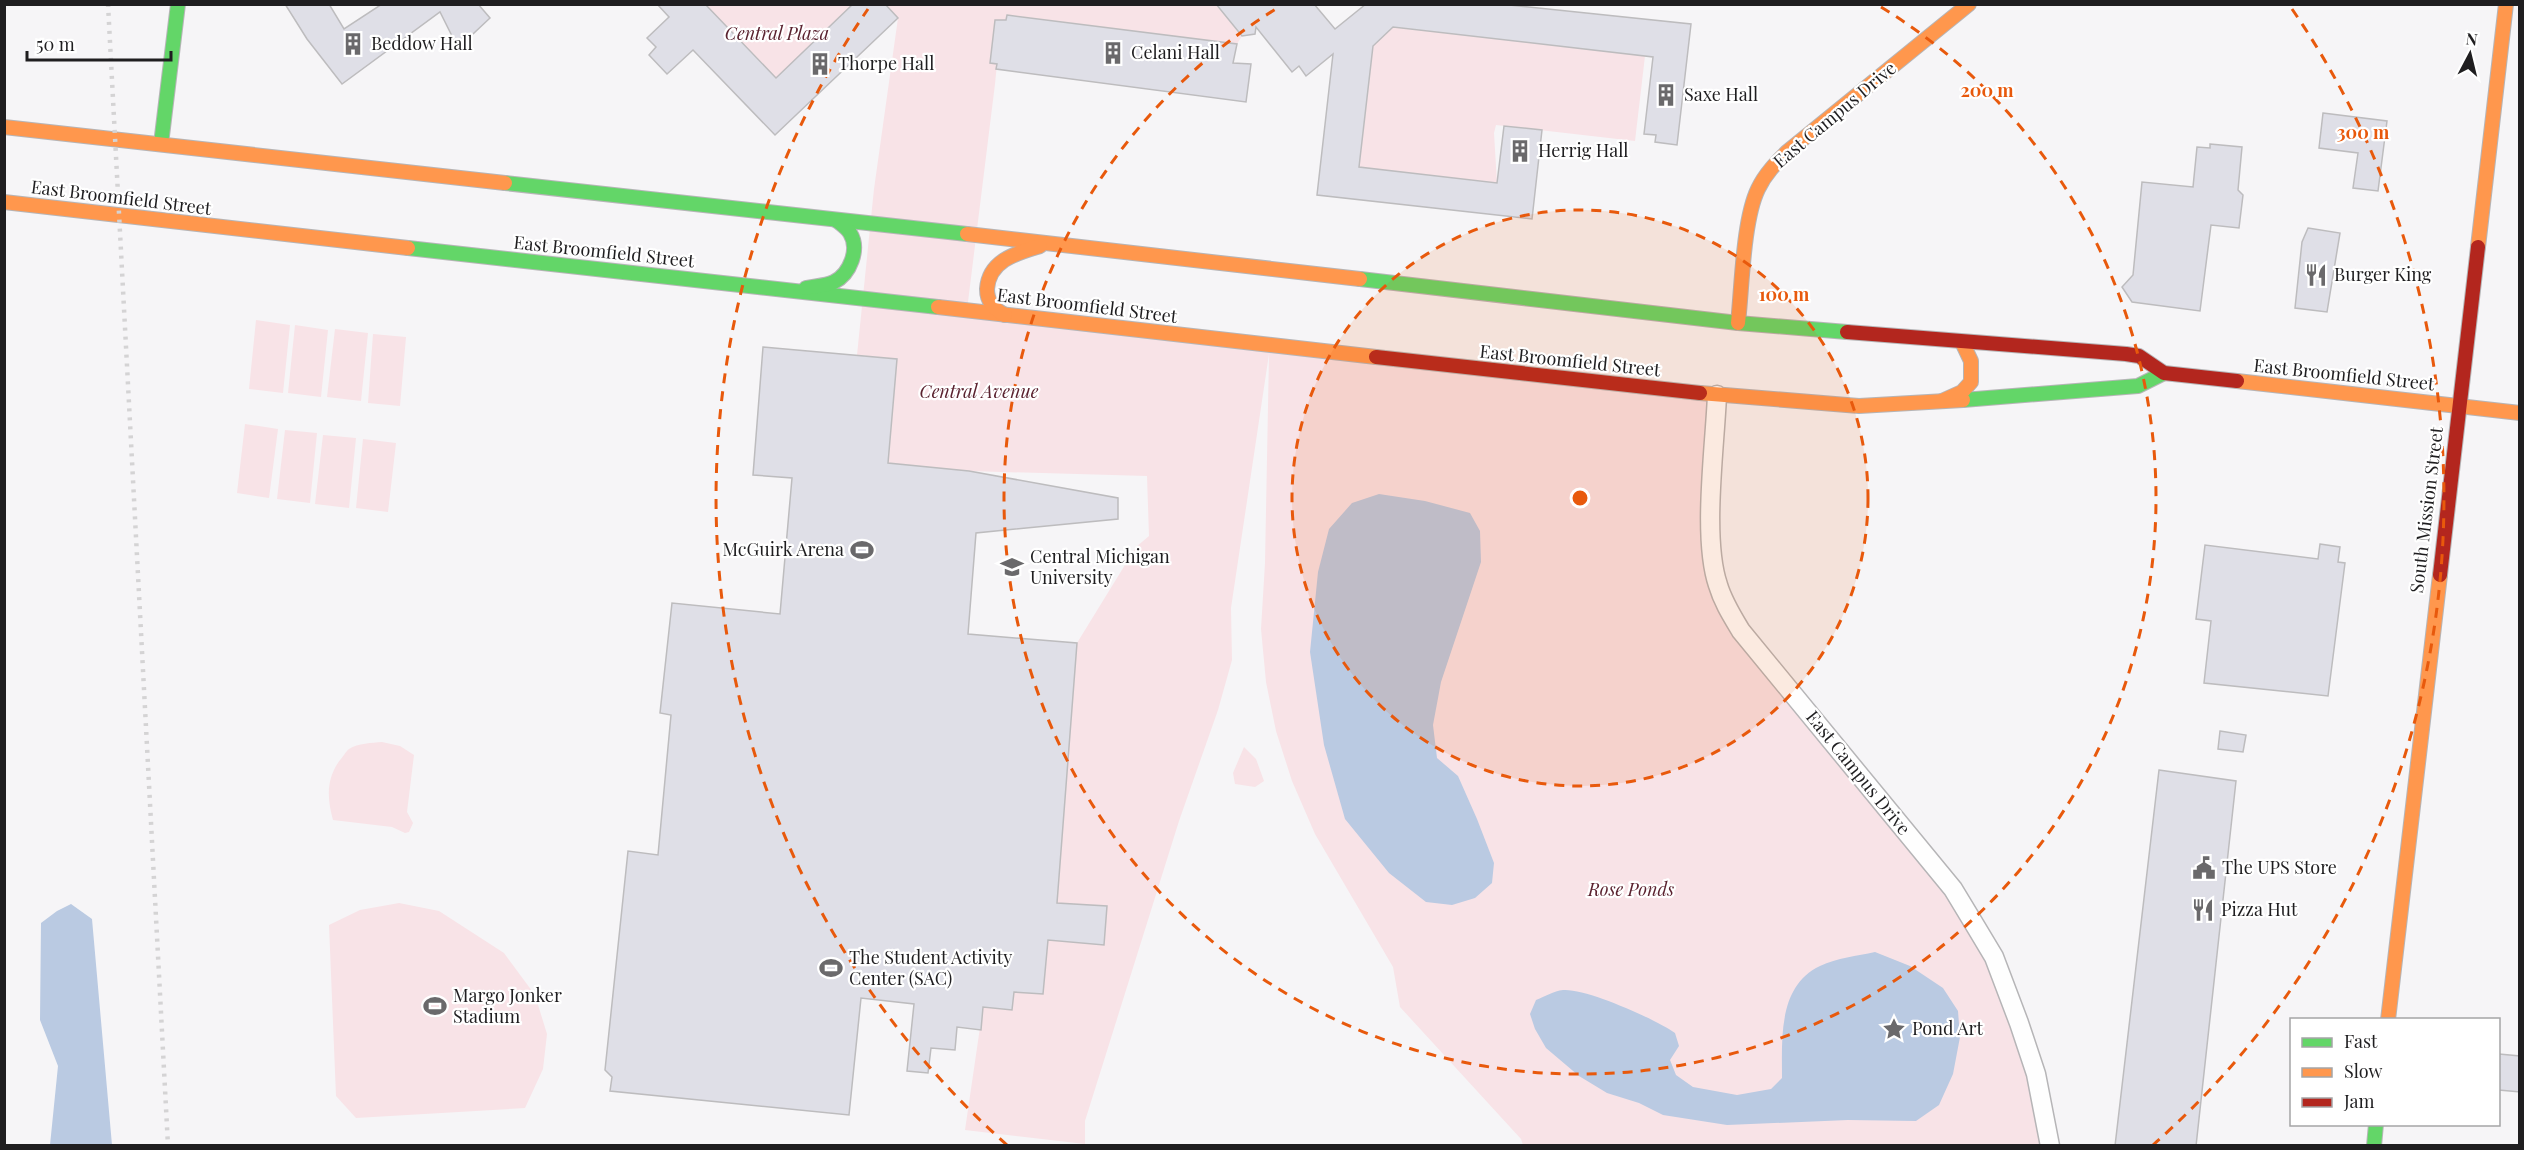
<svg xmlns="http://www.w3.org/2000/svg" width="2524" height="1150" font-family="'Playfair Display',serif">
<style>
.green{fill:#f8e3e7}
.water{fill:#bacae2}
.building{fill:#dfdfe7;stroke:#bdbcbe;stroke-width:1.5}
.lines{fill:none;stroke-linecap:round;stroke-linejoin:round}
.street-casing{stroke:#b6b5b7;stroke-width:21}
.fast-casing{stroke:#b6b5b7;stroke-width:16}
.slow-casing{stroke:#b6b5b7;stroke-width:16}
.jam-casing{stroke:#b6b5b7;stroke-width:16}
.street{stroke:#fefefe;stroke-width:18}
.fast{stroke:#63d668;stroke-width:14}
.slow{stroke:#ff974d;stroke-width:14}
.jam{stroke:#b3261e;stroke-width:14}
.rail{stroke:#d4d3d4;stroke-width:4.5;stroke-dasharray:3 6;stroke-linecap:butt}
.ring{fill:none;stroke:#e8590c;stroke-width:3;stroke-dasharray:10 8}
.labels{text-anchor:middle;stroke-width:4.5;stroke-linejoin:round;paint-order:stroke}
.park-label{font-size:18px;font-style:italic;fill:#5a222f;stroke:#fff}
.poi-label{font-size:18px;fill:#1f1e20;stroke:#fff;text-anchor:start}
.street-label{font-size:18px;fill:#1f1e20;stroke:#fff}
.centre{fill:#e8590c;stroke:#fff;stroke-width:3}
.ring-label{font-size:18px;text-anchor:middle;font-weight:bold;fill:#e8590c;stroke:#fff;stroke-width:4.5;stroke-linejoin:round;paint-order:stroke}
</style>
<rect width="100%" height="100%" fill="#f6f5f7"/>
<g class="green">
<polygon points="705,5 853,5 776,78"/>
<polygon points="885,5 1216,5 1242,36 1237,44 1008,15 1006,20 996,20 990,62 997,64 995,84 967,310 1717,395 1713,551 1741,631 1976,927 2019,1023 2042,1146 1523,1145 1521,1139 1400,1007 1393,967 1315,834 1292,781 1276,731 1266,682 1261,629 1265,563 1269,354 1231,608 1232,660 1218,710 1179,821 1085,1121 1085,1144 965,1130 983,1007 1012,1010 1014,992 1043,994 1077,643 1136,547 1149,536 1147,476 969,471 888,463 897,359 857,355 874,189 898,18"/>
<polygon points="1393,27 1645,56 1635,141 1496,125 1494,133 1497,183 1359,167 1373,46"/>
<polygon points="256,320 290,325 283,393 249,389"/>
<polygon points="295,325 328,330 321,397 288,393"/>
<polygon points="335,329 368,333 361,401 327,397"/>
<polygon points="373,334 406,337 400,406 368,403"/>
<polygon points="245,424 278,429 269,498 237,493"/>
<polygon points="285,430 317,433 310,503 277,499"/>
<polygon points="323,435 356,438 349,508 315,504"/>
<polygon points="363,439 396,443 388,512 356,508"/>
<path d="M 382,742 L 400,746 L 414,755 L 407,812 L 413,823 L 409,832 L 405,833 L 392,827 L 333,820 C 327,798 326,779 340,760 C 343,757 346,751 349,749 C 358,743 372,743 382,742 Z"/>
<polygon points="1244,747 1256,759 1264,781 1255,787 1235,784 1233,773"/>
<polygon points="399,903 439,911 504,953 535,995 547,1034 543,1069 525,1108 356,1118 336,1096 329,925 360,910"/>
</g>
<g class="water">
<polygon points="1379,494 1425,501 1470,513 1480,531 1481,562 1441,682 1433,725 1437,758 1458,776 1477,819 1494,863 1492,883 1475,898 1452,905 1426,902 1389,873 1345,819 1324,745 1310,652 1318,572 1329,529 1352,503"/>
<polygon points="71,904 92,919 112,1145 50,1145 58,1066 40,1020 41,923 57,911"/>
<path d="M 1875,952 L 1910,966 L 1943,988 L 1958,1011 L 1960,1037 L 1953,1074 L 1939,1105 L 1916,1121 L 1848,1120 L 1727,1125 L 1663,1115 L 1639,1103 L 1607,1093 L 1579,1076 L 1546,1048 L 1535,1029 L 1530,1014 L 1536,1000 C 1544,997 1554,991 1563,990 C 1586,988 1655,1019 1675,1033 L 1679,1046 L 1670,1060 L 1676,1075 L 1693,1087 L 1737,1095 L 1771,1089 L 1782,1078 C 1782,1038 1778,986 1820,966 C 1837,958 1857,956 1875,952 Z"/>
</g>
<g class="building">
<polygon points="285,4 329,4 344,29 382,4 478,4 490,18 458,48 440,12 342,84 307,39"/>
<polygon points="657,4 705,4 776,78 853,4 885,4 898,18 775,135 693,50 667,74 649,55 656,47 647,38 669,17"/>
<polygon points="1216,4 1314,4 1335,29 1366,4 1499,4 1691,24 1677,145 1655,142 1656,135 1644,134 1653,57 1393,27 1373,46 1359,167 1497,183 1504,126 1542,130 1532,219 1317,195 1333,54 1306,76 1299,66 1292,72 1256,27 1255,34 1242,36"/>
<polygon points="1007,15 1237,44 1233,63 1251,64 1246,102 996,69 997,64 990,63 995,20 1006,20"/>
<polygon points="2323,113 2387,121 2378,191 2353,188 2358,153 2319,148"/>
<polygon points="2210,144 2242,147 2238,190 2243,195 2239,228 2211,225 2200,311 2132,302 2122,287 2133,275 2142,182 2193,187 2197,147 2210,148"/>
<polygon points="2308,228 2340,233 2327,312 2295,308 2302,242"/>
<polygon points="763,347 897,359 888,463 969,471 1118,498 1118,519 976,533 968,634 1077,643 1057,903 1107,906 1104,945 1048,940 1043,994 1014,992 1012,1010 983,1007 981,1030 957,1027 955,1050 931,1048 928,1073 907,1071 914,1004 861,998 849,1115 610,1091 612,1077 605,1070 628,851 658,855 671,715 660,713 672,603 780,614 792,478 753,475"/>
<polygon points="2320,544 2340,547 2338,562 2345,563 2328,696 2204,683 2211,621 2196,619 2205,545 2318,559"/>
<polygon points="2220,731 2246,735 2243,752 2218,749"/>
<polygon points="2159,770 2236,781 2196,1146 2115,1146"/>
<polygon points="2499,1054 2520,1056 2520,1092 2499,1090"/>
</g>
<g class="lines">
<g class="street-casing">
<path id="street" d="M 1717,395 C 1715,446 1702,538 1718,585 C 1723,602 1732,616 1741,631 L 1953,889 L 1976,927 L 1994,957 L 2019,1023 L 2036,1074 L 2050,1146"/>
</g>
<g class="fast-casing">
<g id="fast">
<polyline points="161,144 178,4"/>
<polyline points="505,183 967,234"/>
<polyline points="408,248 938,307"/>
<polyline points="1360,279 1738,323 1847,332"/>
<path d="M 806,288 C 815,286 826,286 834,282 C 850,274 860,249 850,233 C 847,228 841,224 836,220"/>
<polyline points="1963,400 2138,386 2164,373"/>
<polyline points="2374,1146 2376,1124"/>
</g>
</g>
<g class="slow-casing">
<g id="slow">
<polyline points="4,127 505,183"/>
<polyline points="4,202 408,248"/>
<polyline points="967,234 1360,279"/>
<polyline points="2478,247 2506,4"/>
<polyline points="938,307 1376,357"/>
<path d="M 1005,315 C 994,309 987,302 987,289 C 989,260 1017,253 1040,246"/>
<path d="M 1738,323 C 1742,287 1743,220 1758,189 C 1765,174 1776,163 1787,152 L 1969,4"/>
<polyline points="2237,381 2520,413"/>
<polyline points="1700,393 1859,406 1963,400"/>
<polyline points="1942,401 1962,392 1971,382 1971,361 1962,342"/>
<polyline points="2388,1020 2440,575"/>
</g>
</g>
<g class="jam-casing">
<g id="jam">
<polyline points="1847,332 2126,354 2139,356 2164,373 2237,381"/>
<polyline points="1376,357 1700,393"/>
<polyline points="2440,575 2478,247"/>
</g>
</g>
<use href="#street" class="street"/>
<use href="#fast" class="fast"/>
<use href="#slow" class="slow"/>
<use href="#jam" class="jam"/>
<polyline class="rail" points="108,4 168,1146"/>
</g>
<circle cx="1580" cy="498" r="288" fill="#e8590c" fill-opacity=".12"/>
<g class="ring">
<circle cx="1580" cy="498" r="288"/>
<path d="M1881 7A576 576 0 1 1 1279 7"/>
<path d="M1007 1145A864 864 0 0 1 868 9M2292 9A864 864 0 0 1 2153 1145"/>
</g>
<defs>
<g id="building-bare" transform="scale(1.8)"><path d="M-4-6H4V6H1V3H-1V6H-4ZM-2.5-4.3h1.7v1.8h-1.7ZM.8-4.3h1.7v1.8H.8ZM-2.5-1h1.7V.8h-1.7ZM.8-1h1.7V.8H.8Z" fill="#6a696b" stroke="#fff" stroke-width="2.5" paint-order="stroke"/></g>
<g id="restaurant-bare" transform="scale(1.8)"><path d="M-5-6h1v4h1v-4h1v4h1v-4h1v5L-1.5 .5V6h-2V.5L-5-1ZM5-6V6H3V1.5H1.5Q1.5-4 5-6Z" fill="#6a696b" stroke="#fff" stroke-width="2.5" paint-order="stroke"/></g>
<g id="stadium-bare" transform="scale(1.8)"><path d="M0-5a6.5 5 0 1 0 0 10a6.5 5 0 1 0 0-10ZM-3.5-1.8h7v3.6h-7Z" fill="#6a696b" stroke="#fff" stroke-width="2.5" paint-order="stroke"/></g>
<g id="university-bare" transform="scale(1.8)"><path d="M0-5L7-2L0 1L-7-2ZM-4 1L0 2.5L4 1V4Q0 6-4 4Z" fill="#6a696b" stroke="#fff" stroke-width="2.5" paint-order="stroke"/></g>
<g id="civic-bare" transform="scale(1.8)"><path d="M-.6-6.5H3V-4.5H.6V-3L4-1V1h2V6H-6V1h2V-1L-.6-3ZM-1.2 2.5V6h2.4V2.5Z" fill="#6a696b" stroke="#fff" stroke-width="2.5" paint-order="stroke"/></g>
<g id="sight-bare" transform="scale(1.8)"><path d="M0-6L1.8-2.2L6-1.7L2.9 1.2L3.7 5.4L0 3.3L-3.7 5.4L-2.9 1.2L-6-1.7L-1.8-2.2Z" fill="#6a696b" stroke="#fff" stroke-width="2.5" paint-order="stroke"/></g>
</defs>
<g fill-rule="evenodd">
<use href="#building-bare" x="353" y="44"/>
<use href="#building-bare" x="1113" y="53"/>
<use href="#building-bare" x="820" y="64"/>
<use href="#building-bare" x="1666" y="95"/>
<use href="#building-bare" x="1520" y="151"/>
<use href="#restaurant-bare" x="2316" y="275"/>
<use href="#stadium-bare" x="862" y="550"/>
<use href="#university-bare" x="1012" y="567"/>
<use href="#civic-bare" x="2204" y="868"/>
<use href="#restaurant-bare" x="2203" y="910"/>
<use href="#stadium-bare" x="831" y="968"/>
<use href="#stadium-bare" x="435" y="1006"/>
<use href="#sight-bare" x="1894" y="1029"/>
</g>
<g class="labels">
<g class="park-label">
<text x="777" y="40">Central Plaza</text>
<text x="979" y="398">Central Avenue</text>
<text x="1631" y="896">Rose Ponds</text>
</g>
<g class="poi-label">
<text x="371" y="50">Beddow Hall</text>
<text x="1131" y="59">Celani Hall</text>
<text x="838" y="70">Thorpe Hall</text>
<text x="1684" y="101">Saxe Hall</text>
<text x="1538" y="157">Herrig Hall</text>
<text x="2334" y="281">Burger King</text>
<text x="844" y="556" text-anchor="end">McGuirk Arena</text>
<text x="1030" y="563">Central Michigan<tspan x="1030" dy="21">University</tspan></text>
<text x="2222" y="874">The UPS Store</text>
<text x="2221" y="916">Pizza Hut</text>
<text x="849" y="964">The Student Activity<tspan x="849" dy="21">Center (SAC)</tspan></text>
<text x="453" y="1002">Margo Jonker<tspan x="453" dy="21">Stadium</tspan></text>
<text x="1912" y="1035">Pond Art</text>
</g>
<g class="street-label">
<text transform="translate(1835 115) rotate(-40)" y="6">East Campus Drive</text>
<text transform="translate(121 198) rotate(7)" y="6">East Broomfield Street</text>
<text transform="translate(604 252) rotate(6)" y="6">East Broomfield Street</text>
<text transform="translate(1087 306) rotate(7)" y="6">East Broomfield Street</text>
<text transform="translate(1570 361) rotate(6)" y="6">East Broomfield Street</text>
<text transform="translate(2344 375) rotate(6)" y="6">East Broomfield Street</text>
<text transform="translate(2427 510) rotate(-83)" y="6">South Mission Street</text>
<text transform="translate(1858 773) rotate(51)" y="6">East Campus Drive</text>
</g>
</g>
<circle cx="1580" cy="498" r="9" class="centre"/>
<g class="ring-label">
<text x="1987" y="97">200 m</text>
<text x="2363" y="139">300 m</text>
<text x="1784" y="301">100 m</text>
</g>
<rect width="2524" height="1150" fill="none" stroke="#1f1e20" stroke-width="12"/>
<rect x="2290" y="1018" width="210" height="108" fill="#ffffff" stroke="#a5a5a6" stroke-width="1.5"/>
<rect x="2302" y="1038" width="30" height="9" fill="#63d668" stroke="#a5a5a6" stroke-width="1.5"/>
<text x="2344" y="1048" font-size="18" fill="#1f1e20">Fast</text>
<rect x="2302" y="1068" width="30" height="9" fill="#ff974d" stroke="#a5a5a6" stroke-width="1.5"/>
<text x="2344" y="1078" font-size="18" fill="#1f1e20">Slow</text>
<rect x="2302" y="1098" width="30" height="9" fill="#b3261e" stroke="#a5a5a6" stroke-width="1.5"/>
<text x="2344" y="1108" font-size="18" fill="#1f1e20">Jam</text>
<g transform="translate(2470 54) rotate(7)" stroke="#ffffff" stroke-width="4.5" paint-order="stroke">
<path d="M0-4.5L10 22L0 15L-10 22Z" fill="#1f1e20"/>
<text y="-9" font-size="16" font-weight="bold" text-anchor="middle" fill="#1f1e20">N</text>
</g>
<path d="M27 51v9h144v-9" fill="none" stroke="#1f1e20" stroke-width="3"/>
<text x="36" y="51" font-size="18" fill="#1f1e20" stroke="#ffffff" stroke-width="4.5" paint-order="stroke">50 m</text>
</svg>
